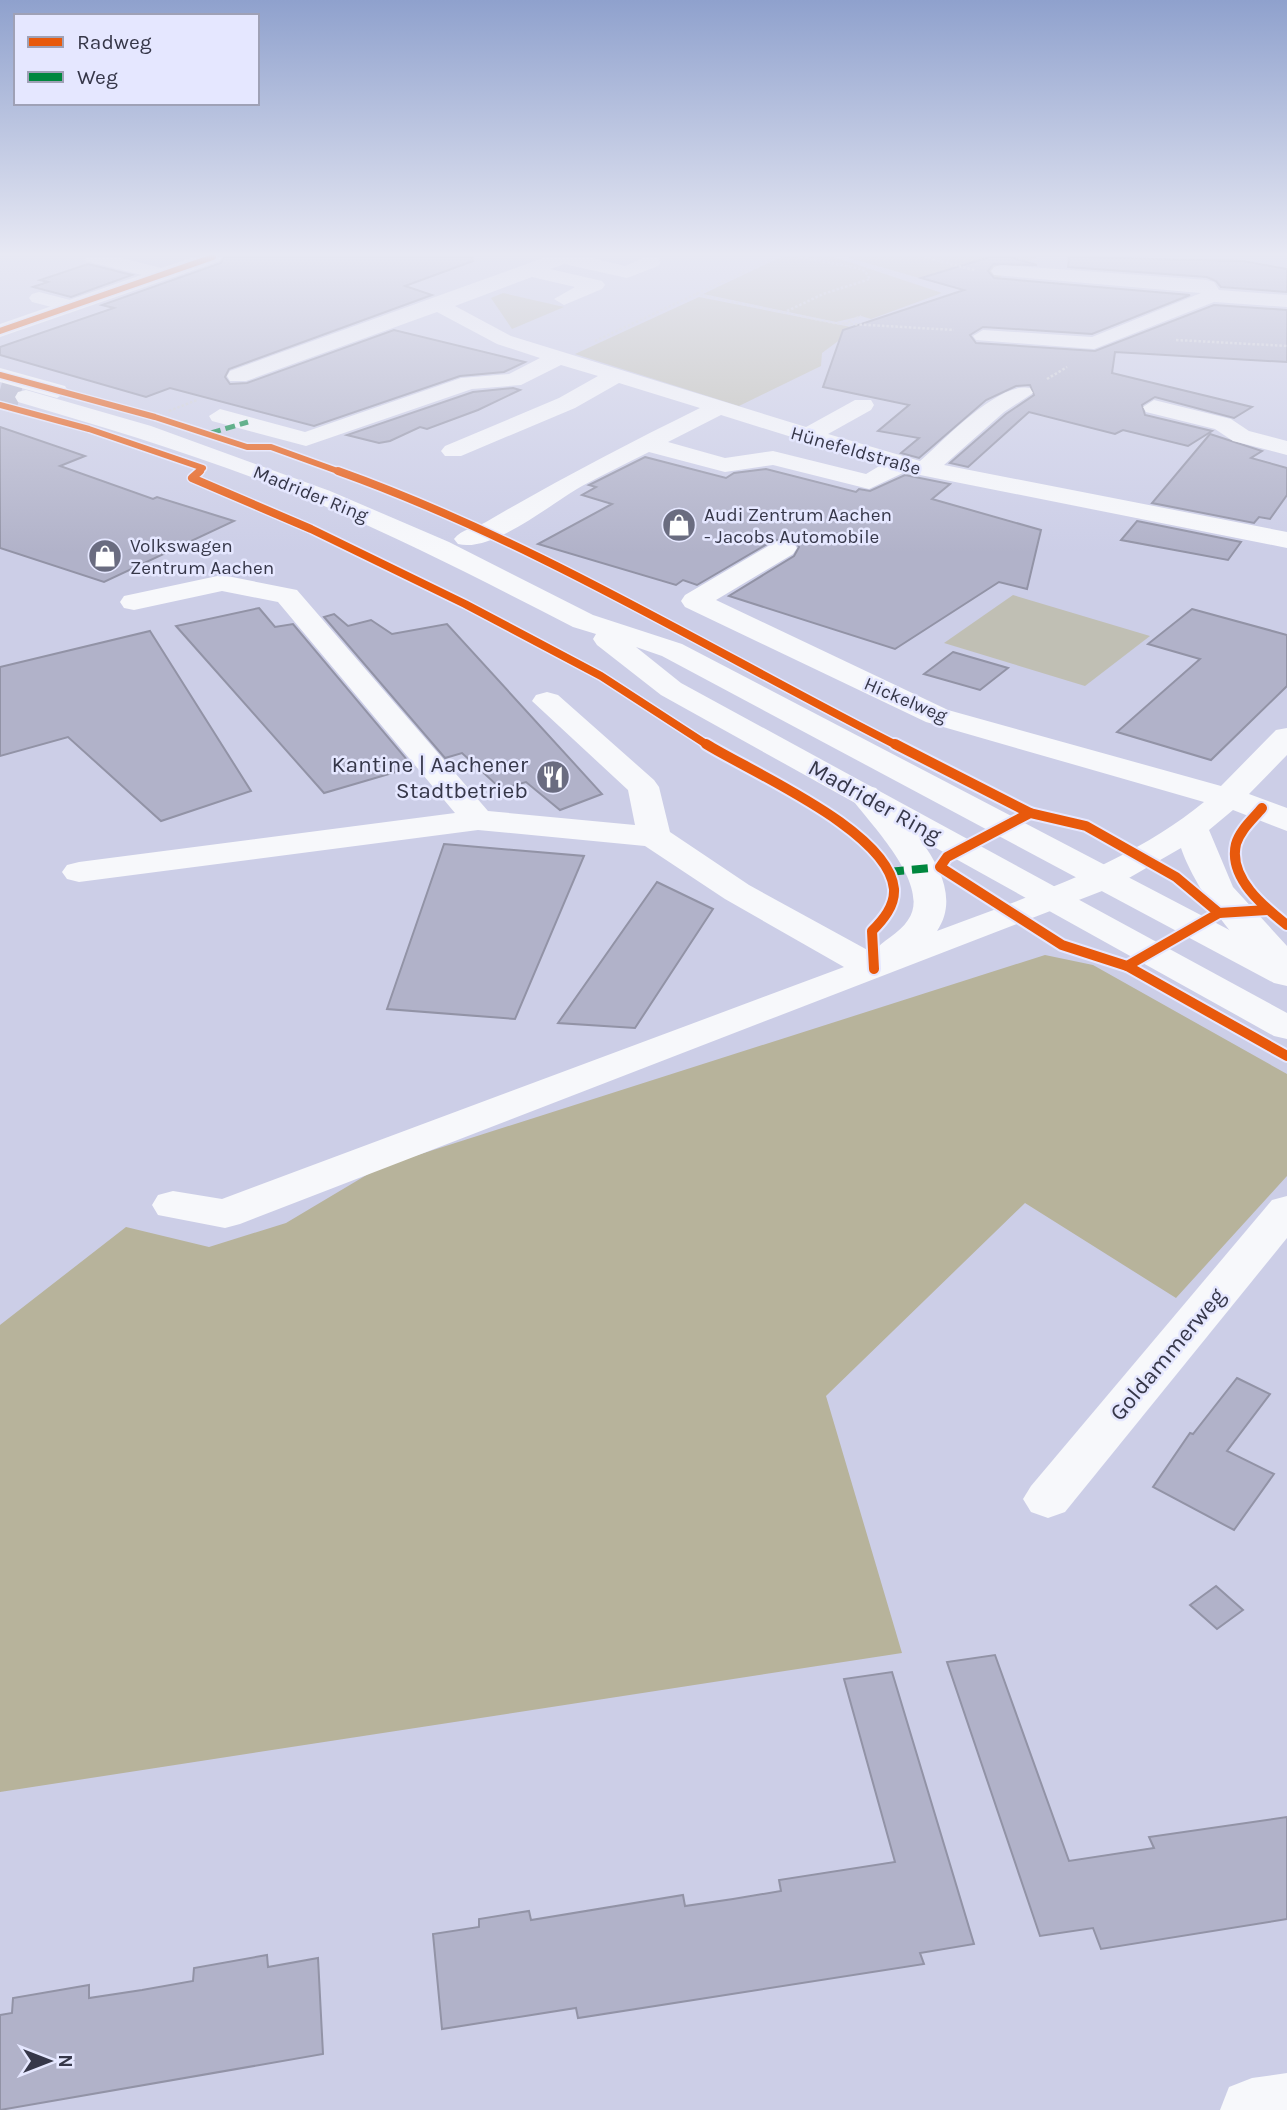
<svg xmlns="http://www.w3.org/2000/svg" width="1287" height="2110" font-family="Karla,sans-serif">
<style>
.green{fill:#c0bfb4}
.forest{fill:#b7b39b}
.building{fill:#b1b2c9;stroke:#9293a6;stroke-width:2}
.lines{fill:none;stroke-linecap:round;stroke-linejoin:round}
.major-tunnel{stroke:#aeb0c7;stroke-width:21;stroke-dasharray:21 10;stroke-linecap:butt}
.path{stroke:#cecfd6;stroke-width:2.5;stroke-dasharray:2.5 2;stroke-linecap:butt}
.minor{fill:#f7f8fb;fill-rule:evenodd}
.major{fill:#f7f8fb;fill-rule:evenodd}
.quiet-far1{stroke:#00873e;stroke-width:5;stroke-dasharray:10 5;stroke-linecap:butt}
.quiet{stroke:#00873e;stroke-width:8;stroke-dasharray:16 8;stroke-linecap:butt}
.cycleway-far2-casing{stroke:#e5e7ff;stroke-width:9}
.cycleway-far1-casing{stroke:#e5e7ff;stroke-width:11}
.cycleway-casing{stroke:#e5e7ff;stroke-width:14}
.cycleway-far2{stroke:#e8590c;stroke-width:6}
.cycleway-far1{stroke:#e8590c;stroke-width:8}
.cycleway{stroke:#e8590c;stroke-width:10}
.labels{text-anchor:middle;stroke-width:5;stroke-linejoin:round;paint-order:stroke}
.far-street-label{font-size:19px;fill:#363749;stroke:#e5e7ff}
.far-poi-label{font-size:19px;fill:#363749;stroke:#e5e7ff;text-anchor:start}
.poi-label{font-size:23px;fill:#363749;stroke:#e5e7ff;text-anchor:end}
.street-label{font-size:23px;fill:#363749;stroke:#e5e7ff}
</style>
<rect width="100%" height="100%" fill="#cccee7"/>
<g class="green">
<polygon points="781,257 834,257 942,293 871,319 861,316 836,322 703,294"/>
<path d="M 846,257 L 1037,257 C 1013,268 992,284 968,292 Z"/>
<polygon points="503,293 564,307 512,329 491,298"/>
<polygon points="699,297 851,327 849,333 822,353 821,366 739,406 575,354"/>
<polygon points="1013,595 1150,636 1085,686 944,643"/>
</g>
<polygon class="forest" points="1045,955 1093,965 1287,1074 1287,1176 1176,1298 1025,1203 826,1396 902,1653 0,1792 0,1325 126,1227 209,1247 286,1223 380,1167"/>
<g class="building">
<polygon points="224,257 472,257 473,261 405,286 432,295 229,369 225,377 230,384 247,383 394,330 525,362 504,372 460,376 314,426 170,388 146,397 0,355 0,347 114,308 102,305 221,263"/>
<polygon points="990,257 1010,257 1037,265 993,264 988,271 994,278 1190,295 1092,334 983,327 970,335 976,343 1095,351 1214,305 1287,310 1287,362 1115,352 1112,373 1252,407 1234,418 1155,397 1142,405 1145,415 1212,431 1188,446 1123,430 1115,434 1029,412 968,467 950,463 1006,414 1034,395 1030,385 1016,386 986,400 919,458 901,453 919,438 878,431 909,405 823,387 843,330 964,290 921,278"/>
<polygon points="1069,257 1243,261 1287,269 1287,292 1221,287 1216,281 1207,277 1068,267"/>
<polygon points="88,264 132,275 71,297 33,287 48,282 40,280"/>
<polygon points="513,388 520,390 478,410 427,429 420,427 390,441 379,443 347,435 473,392"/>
<polygon points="0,427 85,456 60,466 153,499 157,497 234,521 104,582 0,548"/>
<polygon points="1210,434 1262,451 1251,458 1287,468 1287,495 1270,519 1259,517 1254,523 1152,503"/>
<polygon points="645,457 726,478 734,473 766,469 856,492 859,489 870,491 905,475 950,484 932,499 1041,530 1027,589 999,582 895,649 729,596 794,556 799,547 794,539 774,540 697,585 683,580 676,585 538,544 612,504 582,495 596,487 589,485"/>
<polygon points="1137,521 1241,542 1228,560 1121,540"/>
<polygon points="259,608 275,627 293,624 413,767 324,793 176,626"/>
<polygon points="1192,609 1287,635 1287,686 1211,760 1117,732 1200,659 1148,644"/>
<polygon points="334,614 348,626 371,620 392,634 447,624 602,794 560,810 526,782 501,789 462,753 445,758 324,617"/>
<polygon points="150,631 251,791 161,821 68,737 0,756 0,667"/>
<polygon points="953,652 1008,668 980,690 924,674"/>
<polygon points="444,844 584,856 515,1019 387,1009"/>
<polygon points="657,882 713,909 635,1028 558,1023"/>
<polygon points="1237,1378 1270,1394 1227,1451 1274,1474 1234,1530 1153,1487 1190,1433 1193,1434"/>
<polygon points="1216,1586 1243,1610 1217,1629 1190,1605"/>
<polygon points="995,1655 1069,1861 1154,1848 1149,1837 1287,1817 1287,1919 1101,1949 1093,1928 1040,1936 947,1662"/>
<polygon points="892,1672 974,1944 920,1953 924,1964 578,2018 576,2008 442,2029 433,1934 479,1927 479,1919 529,1911 531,1920 683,1895 685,1906 733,1899 781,1891 779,1880 895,1862 844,1679"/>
<polygon points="267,1955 268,1967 318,1958 323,2054 0,2110 0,2015 12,2013 13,1998 89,1985 89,1998 142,1990 193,1981 194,1968"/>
</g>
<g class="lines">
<polyline class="major-tunnel" points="0,390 26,397"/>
<g class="path">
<polyline points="924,257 974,270"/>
<polyline points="696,294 834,323 954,330"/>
<polyline points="783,313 823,294 870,279 865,271 857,268 799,257"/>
<polyline points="844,324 861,316"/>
<polyline points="1176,340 1287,346"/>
<polyline points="595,341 776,257"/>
<polyline points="1047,379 1067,367"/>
<polyline points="169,411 197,400"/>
</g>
<g class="minor">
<polygon points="84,257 118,257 169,270 172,274 162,280 86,261"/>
<path d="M 546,257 L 588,257 L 625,266 L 646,257 L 658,258 L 661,262 L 658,266 L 627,278 L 564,264 L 550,269 L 602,281 L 605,285 L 602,289 L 564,305 L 554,299 L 575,287 L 532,277 L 455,306 L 511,336 L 806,427 L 855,400 L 871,400 L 874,405 L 871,410 L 828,434 L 920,461 C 943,441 999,381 1030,388 L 1033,393 L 1004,412 L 944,465 L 1287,532 L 1287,548 L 905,472 L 869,489 L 773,465 L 725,472 L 649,452 C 627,463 604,474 582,486 C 552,503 492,553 458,544 L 454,539 C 461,529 476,528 486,522 C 556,481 627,444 700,408 L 619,383 L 575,408 L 461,456 L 445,456 L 441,451 L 445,446 L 559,398 L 598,376 L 561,365 L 521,385 L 472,389 L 306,446 L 212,421 L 209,416 L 220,409 L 305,432 L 461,378 L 509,374 L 540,358 L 497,344 L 437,312 L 246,381 L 230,381 L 227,376 L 230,371 L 271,356 ZM 721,415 L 881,465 L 866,474 L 773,451 L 725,458 L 668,442 Z"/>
<polygon points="1001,265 1207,280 1214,282 1219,290 1287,295 1287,307 1214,302 1094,349 976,340 973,336 983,330 1092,337 1201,293 994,275 991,271 994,267"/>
<polygon points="39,292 78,302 81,306 71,312 32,302 29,298 32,294"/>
<polygon points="1154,400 1231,419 1249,431 1287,441 1287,455 1233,441 1215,429 1146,412 1143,407"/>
<path d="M 784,540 L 793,542 L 797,548 L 793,554 L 716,600 L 948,710 L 1221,786 L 1276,730 L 1287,728 L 1287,755 L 1249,794 L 1287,808 L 1287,831 L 1233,810 L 1209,830 L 1233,887 L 1287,946 L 1287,976 C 1247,966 1194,887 1181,848 L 1115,886 L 240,1224 L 225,1228 L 158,1215 L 152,1205 L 158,1195 L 173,1191 L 222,1199 L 844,967 L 725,899 L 645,846 L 478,830 L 79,882 L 67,879 L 62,872 L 67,865 L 79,862 L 455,813 L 278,602 L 222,591 L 134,610 L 124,608 L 120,602 L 124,596 L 222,575 L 297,590 L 488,811 L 635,825 L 628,790 L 532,701 L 536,695 L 547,692 L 558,695 L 654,780 L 659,787 L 670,832 L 749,885 L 873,953 C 882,940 899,934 908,920 C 933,885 868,822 849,795 L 854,788 L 865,785 L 876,788 C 907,824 970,882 937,931 C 1029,896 1127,865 1204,802 L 926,722 L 685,607 L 681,601 L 685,595 L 775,542 Z"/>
<polygon points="1287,1196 1287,1238 1065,1512 1048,1518 1031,1512 1023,1499 1031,1486 1272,1200"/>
<polygon points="1287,2073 1287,2110 1220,2110 1229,2087 1252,2078"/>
</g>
<g class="major">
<polygon points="193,257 222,257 220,261 0,337 0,324"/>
<polygon points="0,368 65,386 68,391 57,398 0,382"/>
<path d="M 26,390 L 151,426 L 330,491 L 449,542 L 593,615 L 682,644 L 1287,960 L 1287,986 L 1274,983 L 662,656 L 636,647 L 681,683 L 1287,1013 L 1287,1039 L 1274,1036 L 661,695 L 597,645 L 593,639 L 596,634 L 573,627 C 488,583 403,540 315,502 C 219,462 118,431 18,402 L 15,397 L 18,392 Z"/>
</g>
<polyline class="quiet-far1" points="211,433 248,422"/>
<polyline class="quiet" points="888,872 940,867"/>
<g class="cycleway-far2-casing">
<g id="cycleway-far2">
<polyline points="0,331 213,257"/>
<polyline points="0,375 155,417 247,447 271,447 343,473"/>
<polyline points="0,405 89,429 203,468 198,473"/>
</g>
</g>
<g class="cycleway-far1-casing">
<g id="cycleway-far1">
<polyline points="200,471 192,478 311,529 465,604 601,676 709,746"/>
<path d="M 338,471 C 534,541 713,652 898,746"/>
</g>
</g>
<g class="cycleway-casing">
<g id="cycleway">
<path d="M 706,744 C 751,772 889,831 894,889 C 895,906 883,920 872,931 L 874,969"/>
<polyline points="895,744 1030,813"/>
<path d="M 1262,808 C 1253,819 1240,830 1236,844 C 1228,878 1264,907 1287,925"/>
<polygon points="1030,813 1086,826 1176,877 1219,913 1127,966 1062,945 940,867 947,857"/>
<polyline points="1219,913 1267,910"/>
<polyline points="1127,966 1287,1056"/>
</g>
</g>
<use href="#cycleway-far2" class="cycleway-far2"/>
<use href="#cycleway-far1" class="cycleway-far1"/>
<use href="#cycleway" class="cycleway"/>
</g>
<linearGradient id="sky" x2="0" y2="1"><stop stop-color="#8fa1cd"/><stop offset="0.46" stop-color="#e8e9f4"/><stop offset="1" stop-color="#e8e9f4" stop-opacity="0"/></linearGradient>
<rect width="1287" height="553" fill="url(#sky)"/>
<defs>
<g id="shop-disc" transform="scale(1.75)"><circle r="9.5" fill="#6a6c80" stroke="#e5e7ff"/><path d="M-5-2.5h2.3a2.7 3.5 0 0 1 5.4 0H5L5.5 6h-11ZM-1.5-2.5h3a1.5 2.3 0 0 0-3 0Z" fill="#fff"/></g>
<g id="restaurant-disc" transform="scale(1.75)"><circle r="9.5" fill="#6a6c80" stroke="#e5e7ff"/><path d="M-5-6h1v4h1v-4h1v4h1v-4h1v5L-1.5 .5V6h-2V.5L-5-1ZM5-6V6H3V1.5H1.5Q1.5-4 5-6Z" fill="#fff"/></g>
</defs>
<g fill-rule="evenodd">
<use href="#shop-disc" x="679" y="525"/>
<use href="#shop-disc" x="105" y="556"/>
<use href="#restaurant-disc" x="553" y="777"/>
</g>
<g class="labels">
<g class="far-street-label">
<text transform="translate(856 450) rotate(16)" y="7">Hünefeldstraße</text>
<text transform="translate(311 493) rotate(22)" y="7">Madrider Ring</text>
<text transform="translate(906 699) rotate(23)" y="7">Hickelweg</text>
</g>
<g class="far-poi-label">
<text x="704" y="521">Audi Zentrum Aachen<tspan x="704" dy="22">- Jacobs Automobile</tspan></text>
<text x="130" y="552">Volkswagen<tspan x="130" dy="22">Zentrum Aachen</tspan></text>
</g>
<g class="poi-label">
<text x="528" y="772">Kantine | Aachener<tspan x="528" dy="26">Stadtbetrieb</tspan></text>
</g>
<g class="street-label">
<text transform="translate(875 801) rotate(29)" y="8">Madrider Ring</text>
<text transform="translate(1167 1354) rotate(-50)" y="8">Goldammerweg</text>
</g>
</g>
<rect x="14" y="14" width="245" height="91" fill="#e5e7ff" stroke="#9fa1b6" stroke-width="2"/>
<rect x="28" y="37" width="35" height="10" fill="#e8590c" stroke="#9fa1b6" stroke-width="2"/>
<text x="77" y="49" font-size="21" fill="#363749">Radweg</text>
<rect x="28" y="72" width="35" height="10" fill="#00873e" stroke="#9fa1b6" stroke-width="2"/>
<text x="77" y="84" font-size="21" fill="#363749">Weg</text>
<g transform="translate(49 2061) rotate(90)" stroke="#e5e7ff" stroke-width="5" paint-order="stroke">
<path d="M0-5L12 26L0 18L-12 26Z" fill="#363749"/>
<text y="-10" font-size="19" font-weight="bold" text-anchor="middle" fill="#363749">N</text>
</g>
</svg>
